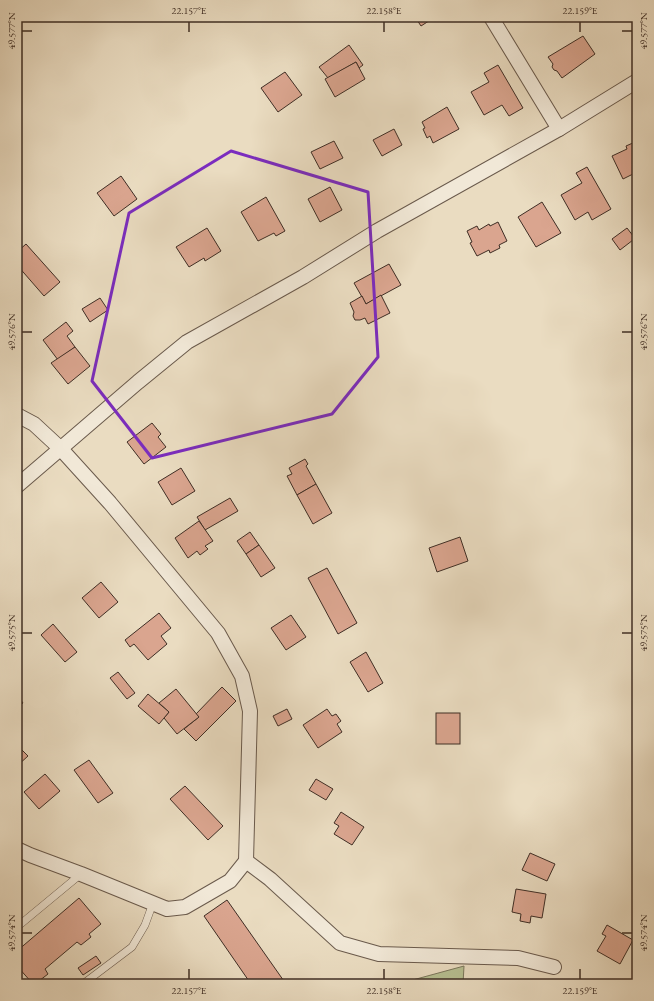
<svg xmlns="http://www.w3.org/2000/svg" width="654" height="1001" font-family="'EB Garamond',serif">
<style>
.green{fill:#b7c092;stroke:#7b775c}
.building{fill:#daa58f;stroke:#3f2e25}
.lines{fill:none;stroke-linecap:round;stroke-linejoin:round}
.lane-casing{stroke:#6a5a4c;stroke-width:8}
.street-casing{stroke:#6a5a4c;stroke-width:16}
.lane{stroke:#f1e8d7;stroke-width:7}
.street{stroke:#f1e8d7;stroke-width:14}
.marked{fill:none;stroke:#7b2cbf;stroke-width:3;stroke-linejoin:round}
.ticks{fill:none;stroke:#3f2e25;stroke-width:1.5}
.neatline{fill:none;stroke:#3f2e25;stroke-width:1.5}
.ticks-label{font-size:10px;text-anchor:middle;fill:#3f2e25}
</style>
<rect width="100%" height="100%" fill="#eadcc1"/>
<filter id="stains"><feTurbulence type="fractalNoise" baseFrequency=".005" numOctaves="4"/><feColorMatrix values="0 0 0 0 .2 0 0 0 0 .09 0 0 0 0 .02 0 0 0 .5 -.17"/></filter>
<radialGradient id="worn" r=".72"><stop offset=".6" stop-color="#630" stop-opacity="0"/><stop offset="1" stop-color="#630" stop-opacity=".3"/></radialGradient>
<polygon class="green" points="464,966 463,984 398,984"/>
<g class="building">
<polygon points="415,17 435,17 421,26"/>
<polygon points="583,36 595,54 562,78 557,71 554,70 552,67 553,64 548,57"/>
<polygon points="349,45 363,65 359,68 356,62 328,78 319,67"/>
<polygon points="356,62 365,79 335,97 325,79"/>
<polygon points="498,65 523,108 509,116 502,105 484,115 471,92 489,82 484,73"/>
<polygon points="285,72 302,95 278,112 261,88"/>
<polygon points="447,107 459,129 433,143 430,136 427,138 423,129 425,128 422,122"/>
<polygon points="394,129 402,145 382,156 373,140"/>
<polygon points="334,141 343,158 320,169 311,152"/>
<polygon points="635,142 637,147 637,172 623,179 612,156 627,149 626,146"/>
<polygon points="587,167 611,209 592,220 588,212 575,220 561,195 582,183 576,173"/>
<polygon points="121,176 137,199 114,216 97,193"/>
<polygon points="330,187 342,210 320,222 308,199"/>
<polygon points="266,197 285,231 276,236 274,233 258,241 241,212"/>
<polygon points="542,202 561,233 536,247 518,217"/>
<polygon points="498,222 507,241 499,245 500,248 490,253 489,250 477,256 470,243 472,242 467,231 477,226 479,230 489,224 490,226"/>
<polygon points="207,228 221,251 205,261 204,258 189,267 176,247"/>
<polygon points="627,228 637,241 635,243 633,240 620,250 612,239"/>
<polygon points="26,244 60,282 44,296 17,265 17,252"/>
<polygon points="389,264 401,285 366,304 354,283"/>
<polygon points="381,295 390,313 368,324 365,318 360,320 355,320 353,316 354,312 350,303 362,296 366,304"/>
<polygon points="100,298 108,310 90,322 82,309"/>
<polygon points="66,322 73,331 67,336 75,347 58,360 43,340"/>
<polygon points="75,347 90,366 68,384 51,363"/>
<polygon points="152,423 161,434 158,437 166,447 144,464 127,442"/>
<polygon points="305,459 308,464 306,466 316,484 297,495 287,476 292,474 289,468"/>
<polygon points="181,468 195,491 172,505 158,482"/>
<polygon points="316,484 332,513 313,524 297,495"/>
<polygon points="230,498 238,511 205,530 197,517"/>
<polygon points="199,521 213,541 205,546 208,549 200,555 197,551 188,558 175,538"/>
<polygon points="250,532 259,545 246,554 237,541"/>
<polygon points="460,537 468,561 437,572 429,548"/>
<polygon points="259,545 275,568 261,577 246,554"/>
<polygon points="327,568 357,623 338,634 308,578"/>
<polygon points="101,582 118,602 99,618 82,598"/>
<polygon points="159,613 171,628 161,636 167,644 148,660 134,644 130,647 125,640"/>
<polygon points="291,615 306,637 286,650 271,628"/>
<polygon points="53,624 77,652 65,662 41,635"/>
<polygon points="366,652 383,683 368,692 350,662"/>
<polygon points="118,672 135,693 127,699 110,678"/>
<polygon points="222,687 236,701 196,741 184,729 199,717 196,714"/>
<polygon points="176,689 199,717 177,734 164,718 169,712 159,703"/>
<polygon points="148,694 169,712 159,724 138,706"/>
<polygon points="17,695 23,703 17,708"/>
<polygon points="287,709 292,719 278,726 273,716"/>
<polygon points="327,709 332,716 336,714 341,721 337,724 342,732 318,748 303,725"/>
<rect x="436" y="713" width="24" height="31"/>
<polygon points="20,748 28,756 17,766 17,751"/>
<polygon points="89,760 113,793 98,803 74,770"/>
<polygon points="45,774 60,791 39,809 24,792"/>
<polygon points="316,779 333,789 326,800 309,790"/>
<polygon points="185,786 223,826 208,840 170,799"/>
<polygon points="341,812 364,827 352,845 334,834 339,826 334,823"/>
<polygon points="530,853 555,864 547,881 522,870"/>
<polygon points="516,889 546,894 542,918 531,916 530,923 520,921 521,914 512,912"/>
<polygon points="79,898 101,924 89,934 91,937 81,945 77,942 45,969 48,974 35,984 33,984 17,966 17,951"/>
<polygon points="227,900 286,984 251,984 204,916"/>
<polygon points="607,925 633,940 620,964 597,951 606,936 602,934"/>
<polygon points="96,956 101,963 83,975 78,968"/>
</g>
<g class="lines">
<g class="lane-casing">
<g id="lane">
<polyline points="17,927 81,874"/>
<polyline points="83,984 132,947 145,925 153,903"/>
</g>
</g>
<g class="street-casing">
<g id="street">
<polyline points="491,17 559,129"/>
<polyline points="17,415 34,424 61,449 110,503 218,633 242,676 250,711 246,861 230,881 185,907 167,909 81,874 30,855 17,849"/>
<polyline points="17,486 138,382 187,342 303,277 377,231 559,129 637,81"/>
<polyline points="246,861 270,879 340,943 379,954 518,958 554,967"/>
</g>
</g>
<use href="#lane" class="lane"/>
<use href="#street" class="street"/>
</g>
<path class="marked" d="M 231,151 L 368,192 L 378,357 L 332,414 L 152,458 L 92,381 L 129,213 Z"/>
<path class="ticks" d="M 189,22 L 189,32M 384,22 L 384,32M 580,22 L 580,32M 22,31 L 32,31M 622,31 L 632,31M 22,332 L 32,332M 622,332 L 632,332M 22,633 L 32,633M 622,633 L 632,633M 22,933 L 32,933M 622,933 L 632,933M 189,969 L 189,979M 384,969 L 384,979M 580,969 L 580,979"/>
<rect width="654" height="1001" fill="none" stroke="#eadcc1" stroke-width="44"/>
<rect x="22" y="22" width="610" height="957" class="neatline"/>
<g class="ticks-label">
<text x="189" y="14">22.157°E</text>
<text x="384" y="14">22.158°E</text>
<text x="580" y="14">22.159°E</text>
<text transform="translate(11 31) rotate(-90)" y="4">49.577°N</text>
<text transform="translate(643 31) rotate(-90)" y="4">49.577°N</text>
<text transform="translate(11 332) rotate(-90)" y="4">49.576°N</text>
<text transform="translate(643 332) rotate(-90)" y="4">49.576°N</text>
<text transform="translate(11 633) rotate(-90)" y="4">49.575°N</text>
<text transform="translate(643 633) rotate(-90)" y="4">49.575°N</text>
<text transform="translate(11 933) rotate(-90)" y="4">49.574°N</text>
<text transform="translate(643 933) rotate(-90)" y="4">49.574°N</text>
<text x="189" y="994">22.157°E</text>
<text x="384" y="994">22.158°E</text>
<text x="580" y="994">22.159°E</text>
</g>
<rect width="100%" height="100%" filter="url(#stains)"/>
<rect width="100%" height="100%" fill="url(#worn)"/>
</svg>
